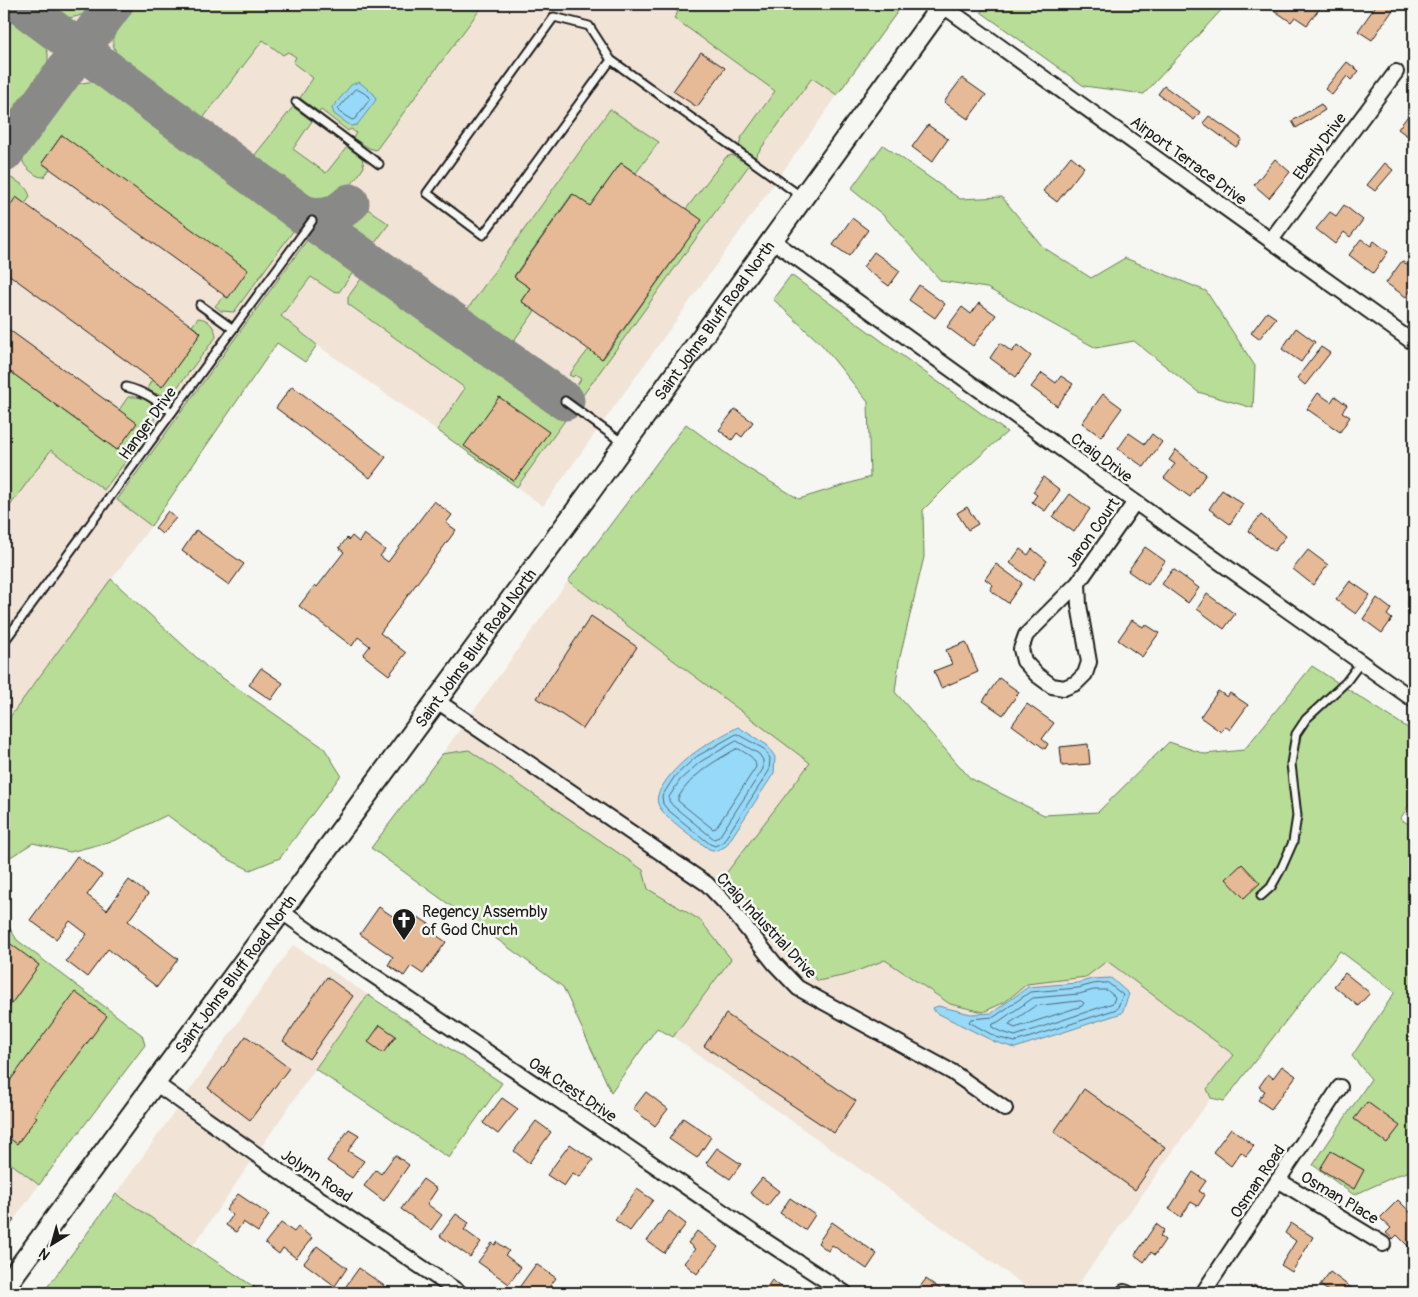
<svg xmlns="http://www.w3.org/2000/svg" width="1418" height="1297" font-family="Pangolin,sans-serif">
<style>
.built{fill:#f1e4d6}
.green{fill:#b8dd97;stroke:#6a7c5a;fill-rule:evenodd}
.water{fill:#97d9f9;stroke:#668da1}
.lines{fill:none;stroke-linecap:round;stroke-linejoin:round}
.shore{stroke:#4d6874;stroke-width:1}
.taxiway{stroke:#898987;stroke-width:39}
.building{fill:#e6ba96;stroke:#1c1c1c}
.service-casing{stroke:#1c1c1c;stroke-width:11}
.minor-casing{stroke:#1c1c1c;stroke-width:18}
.secondary-casing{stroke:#1c1c1c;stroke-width:24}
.service{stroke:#f6f6f2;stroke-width:7}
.minor{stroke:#f6f6f2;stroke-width:14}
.secondary{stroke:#f6f6f2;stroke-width:20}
.labels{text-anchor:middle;stroke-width:5;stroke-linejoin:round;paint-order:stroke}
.street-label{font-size:16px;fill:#1c1c1c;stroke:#f6f6f2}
.poi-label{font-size:16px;fill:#1c1c1c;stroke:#f6f6f2;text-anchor:start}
</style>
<rect width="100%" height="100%" fill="#f6f6f2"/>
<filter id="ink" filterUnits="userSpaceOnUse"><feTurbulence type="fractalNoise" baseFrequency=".02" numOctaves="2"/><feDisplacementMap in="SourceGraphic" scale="10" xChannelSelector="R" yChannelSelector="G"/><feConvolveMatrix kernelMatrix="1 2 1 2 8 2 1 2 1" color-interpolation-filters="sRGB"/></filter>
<g filter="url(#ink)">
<g class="built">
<polygon points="4,4 903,4 543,506 317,345 305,362 277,343 151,526 4,725"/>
<polygon points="568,581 811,763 724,876 759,912 847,975 885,960 950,1004 1005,1002 1027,984 1086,977 1107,961 1234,1055 1207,1089 1211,1098 1072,1293 1035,1293 673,1037 731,959 700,920 648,889 469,751 442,754"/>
<polygon points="293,945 368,995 315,1069 193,1246 116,1194"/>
<polygon points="4,1158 39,1185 4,1233"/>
</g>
<g class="green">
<path d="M 38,4 L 99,4 C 90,12 75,20 63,17 C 54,16 45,9 38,4 Z"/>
<polygon points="129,4 484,4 376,150 369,148 353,138 356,133 351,129 348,131 321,110 319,112 300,98 313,78 293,63 296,57 288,52 283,55 263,40 204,117 191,117 145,83 130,70 117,56 113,44 113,31 119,17"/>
<polygon points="667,4 903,4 837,95 812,78 578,402 568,396 568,387 570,385 575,388 581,379 575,375 573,377 569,375 589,349 603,359 701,221 686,209 726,157 732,155 742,161 748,154 739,147 741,138 775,91 674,18 678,12"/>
<polygon points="986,4 1229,4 1225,6 1144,94 1084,86 981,12"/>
<polygon points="4,6 32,27 43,40 48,54 48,66 43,81 4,134"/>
<path d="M 88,82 L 100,83 L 114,91 L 295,224 L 294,230 L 234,312 L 221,311 L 215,306 L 224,296 L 228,298 L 62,135 L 42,163 L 50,169 L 44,177 C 39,177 37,176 33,173 C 22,165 21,160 22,147 L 61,95 L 72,85 Z"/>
<path d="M 293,107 L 312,121 L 293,149 L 326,173 L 347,147 L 362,158 L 364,167 C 349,189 334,211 303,202 L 257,166 L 254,156 Z"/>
<polygon points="610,109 659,142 636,173 621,163 590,206 572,194 514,276 530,288 521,301 535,311 510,346 464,314"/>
<polygon points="883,145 960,199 1002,197 1043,247 1091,278 1125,258 1206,291 1255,366 1253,408 1198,392 1134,341 1096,348 987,288 941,281 883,215 851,189"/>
<path d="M 11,178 C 19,182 28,187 30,197 L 25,204 L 16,198 L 4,215 L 4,180 Z"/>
<polygon points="365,207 389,224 372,247 369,247 346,230 361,208"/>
<polygon points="315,237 352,263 354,271 339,292 332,291 311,277 281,316 317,345 305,362 277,343 151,526 117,500 307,240"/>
<polygon points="791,275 1007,432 954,479 923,510 924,557 899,661 895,692 970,778 1044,815 1098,812 1169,742 1205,754 1244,750 1312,666 1414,732 1414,798 1400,819 1414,827 1414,1170 1398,1175 1354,1195 1313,1165 1371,1079 1352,1056 1395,992 1340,951 1224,1101 1211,1098 1207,1089 1234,1055 1107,961 1086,977 1027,984 1005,1002 983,1012 950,1004 885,960 847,975 818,981 790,955 759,912 724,876 810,763 568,581 686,424 739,463 799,499 870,477 868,402 822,345 773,299"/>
<path d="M 371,276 L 550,404 L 556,403 L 571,412 L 517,487 L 437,430 L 465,388 L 348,304 L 348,297 L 361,279 ZM 548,432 L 514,481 L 465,446 Z"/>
<path d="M 198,318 C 208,318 216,328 216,337 L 173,393 C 163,397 157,395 149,390 L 148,387 L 152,379 L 162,386 L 201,333 L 192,326 Z"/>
<path d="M 4,367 L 117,450 L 119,410 L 128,397 C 139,396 152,399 155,411 C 156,415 154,420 154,424 L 104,490 L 51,450 L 4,514 Z"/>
<polygon points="111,579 208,668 324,748 341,775 280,858 250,870 224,857 167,815 116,840 70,852 33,843 4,861 4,725"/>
<polygon points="469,750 643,870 648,889 700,920 731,959 673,1037 657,1028 611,1092 563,987 371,848 442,754"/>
<polygon points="4,919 17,940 142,1035 145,1045 39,1185 4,1158"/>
<polygon points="368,995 502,1083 449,1158 315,1069"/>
<polygon points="116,1194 263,1293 43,1293"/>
</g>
<g class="water">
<polygon points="359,82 374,94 376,100 357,125 351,126 334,114 332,108 351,85"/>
<path d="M 738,727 L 767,745 L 775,757 L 774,773 L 726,846 L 717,851 L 709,849 C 698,841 664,817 659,806 C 655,798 659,792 663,785 C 681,757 710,742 738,727 Z"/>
<polygon points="1111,978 1129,994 1122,1013 1015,1048 995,1042 935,1012 933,1008 938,1006 971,1014 992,1013 1028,987 1077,983 1092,979"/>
</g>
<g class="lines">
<g class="shore">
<polygon points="357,89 369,96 370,99 355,119 352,120 339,112 338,109 354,90"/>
<polygon points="737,734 764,749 770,758 769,771 723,842 715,846 710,844 668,810 663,804 662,796 675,776 696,757"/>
<polygon points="737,741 759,754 763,760 763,769 719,837 714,839 673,806 669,801 669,797 680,780 700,762"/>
<path d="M 736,749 L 739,749 C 746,754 756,757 756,767 L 716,828 L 713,829 L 678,801 L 678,798 C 691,775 713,762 736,749 Z"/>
<polygon points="1108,983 1123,995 1117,1009 1015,1042 996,1037 969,1022 971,1019 994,1017 1030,992 1078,988 1093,984"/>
<polygon points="1094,990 1107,990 1115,997 1113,1003 1015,1036 999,1031 992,1027 993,1024 998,1022 1033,998 1079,994"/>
<polygon points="1081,1001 1084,1003 1082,1006 1015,1028 1009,1025 1010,1023 1035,1006"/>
</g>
<g class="taxiway">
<polyline points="19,4 301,213 565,401"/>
<polyline points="4,153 114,4"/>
<path d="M 301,213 C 323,221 333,218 350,203"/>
</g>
</g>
<g class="building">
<polygon points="1269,4 1323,4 1307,25 1295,17 1291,22 1268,6"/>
<polygon points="1377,4 1391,4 1395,7 1372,40 1358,31"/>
<polygon points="701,52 725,68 697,107 673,91"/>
<polygon points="1347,62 1359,71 1351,80 1347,76 1332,95 1325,89"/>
<polygon points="962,78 986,95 968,119 944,102"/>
<polygon points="1164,86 1200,112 1194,120 1158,94"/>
<polygon points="1321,104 1325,110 1296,128 1292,121"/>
<polygon points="1414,108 1414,138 1413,140 1398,129"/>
<polygon points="1209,116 1242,139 1236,147 1203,123"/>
<polygon points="928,125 948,139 932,162 912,147"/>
<polygon points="62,135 248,270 228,298 42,163"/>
<polygon points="1071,156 1084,167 1057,202 1043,191"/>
<polygon points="1275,159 1290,172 1269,198 1254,185"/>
<polygon points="621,163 702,220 602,359 521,301 530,288 514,277 573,194 590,206"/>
<polygon points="1385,163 1393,170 1375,191 1367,185"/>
<polygon points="16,197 201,333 162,387 4,271 4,215"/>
<polygon points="1344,205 1363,220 1350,237 1344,232 1335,244 1316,229 1330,212 1336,216"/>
<polygon points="852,218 868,230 849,256 833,245"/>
<polygon points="1361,239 1371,246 1374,241 1388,252 1373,273 1349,255"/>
<polygon points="874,252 900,271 889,286 863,267"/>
<polygon points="1402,261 1414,270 1414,285 1406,297 1386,283"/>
<polygon points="919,285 945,304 935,318 909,300"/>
<polygon points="979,303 996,315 973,346 947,327 962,307 971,314"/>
<polygon points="1267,312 1276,318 1259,339 1251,333"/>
<polygon points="4,326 137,423 117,450 4,367"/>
<polygon points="1296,328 1315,342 1301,362 1282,349"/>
<polygon points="1000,343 1012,352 1017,345 1031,356 1016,377 990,358"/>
<polygon points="1321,347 1330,353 1305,385 1297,378"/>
<polygon points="1042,373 1056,383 1061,376 1073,384 1057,406 1031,387"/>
<polygon points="292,386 386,457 370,478 276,408"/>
<polygon points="1318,393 1331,402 1335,396 1347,405 1342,412 1350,417 1340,432 1307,409"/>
<polygon points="1103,394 1122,408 1101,437 1082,423"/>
<polygon points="499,397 549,432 514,481 464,446"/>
<polygon points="735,409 753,422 742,437 737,433 732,440 719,430"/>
<polygon points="1129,433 1145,444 1152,434 1162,442 1144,467 1118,449"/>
<polygon points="1176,450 1185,457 1185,458 1206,474 1190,497 1164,478 1175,464 1169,460"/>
<polygon points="1043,477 1060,490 1045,511 1032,502 1037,495 1033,492"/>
<polygon points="1222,490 1243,504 1230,524 1209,509"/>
<polygon points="1070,494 1090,509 1074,532 1053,517"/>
<polygon points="434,501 452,515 446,523 456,530 380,633 406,653 389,675 363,655 370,646 358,637 352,646 299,606 315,585 317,587 344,552 339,548 347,538 349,540 352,536 359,542 364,534 385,550 380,556 388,562"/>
<polygon points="967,507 978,524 968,530 957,513"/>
<polygon points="168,511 176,518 162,534 155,528"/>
<polygon points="1261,515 1286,536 1274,551 1248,531"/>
<polygon points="196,530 244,564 229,585 182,551"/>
<polygon points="1145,547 1165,561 1148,585 1128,571"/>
<polygon points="1020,549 1028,555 1032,549 1047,561 1033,580 1010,563"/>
<polygon points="1308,550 1328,565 1313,585 1293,569"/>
<polygon points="996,564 1022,583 1008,603 990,590 993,585 985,579"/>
<polygon points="1173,569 1199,588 1188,603 1162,584"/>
<polygon points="1350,581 1370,595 1356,614 1336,600"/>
<polygon points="1207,594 1235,614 1224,629 1197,609"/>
<polygon points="1377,598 1391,609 1387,615 1392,619 1382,633 1363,619"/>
<polygon points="591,616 637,647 583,729 537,698"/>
<polygon points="1132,620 1143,627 1145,624 1159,633 1142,657 1118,640"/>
<polygon points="966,642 978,672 941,688 934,671 952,664 946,650"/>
<polygon points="261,668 283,683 271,700 249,685"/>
<polygon points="999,678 1019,692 1003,715 983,701"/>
<polygon points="1218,691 1227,697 1230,693 1248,705 1230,730 1225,726 1221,732 1200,717"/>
<polygon points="1027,704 1054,723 1042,739 1048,744 1045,749 1012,725"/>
<polygon points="1088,744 1090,764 1062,766 1060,747"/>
<polygon points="77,856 102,875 87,895 107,910 129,880 148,894 128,921 178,959 157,987 108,949 87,977 66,961 87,934 70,921 56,939 30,920"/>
<polygon points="1242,864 1260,883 1244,898 1226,879"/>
<polygon points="379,907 410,928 418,917 432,926 429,930 446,942 423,974 411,966 404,976 388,965 393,957 360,934"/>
<polygon points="4,939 39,965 4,1014"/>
<polygon points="1345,973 1370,993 1358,1006 1334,986"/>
<polygon points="327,977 353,996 309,1059 283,1041"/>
<polygon points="75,992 107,1016 34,1115 37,1117 17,1144 4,1134 4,1089"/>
<polygon points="726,1014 856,1101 834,1133 704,1046"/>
<polygon points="380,1025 396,1036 383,1053 368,1042"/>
<polygon points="246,1036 289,1068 250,1120 208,1088"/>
<polygon points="1282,1066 1296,1076 1271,1109 1258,1100 1265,1091 1259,1087 1268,1074 1273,1078"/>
<polygon points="1084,1089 1165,1147 1135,1190 1054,1132"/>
<polygon points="646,1092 668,1109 655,1126 633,1109"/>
<polygon points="502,1098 518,1109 498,1134 483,1123"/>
<polygon points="1367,1102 1400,1126 1387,1143 1354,1119"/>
<polygon points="683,1118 711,1137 697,1158 669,1139"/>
<polygon points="536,1121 551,1132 529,1163 514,1151"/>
<polygon points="1231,1128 1254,1146 1246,1156 1241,1152 1231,1166 1213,1152"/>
<polygon points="349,1129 359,1135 348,1151 364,1161 352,1178 327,1161"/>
<polygon points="570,1144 593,1160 580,1177 573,1173 564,1186 547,1175"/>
<polygon points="717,1148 741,1164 730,1179 706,1163"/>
<polygon points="1331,1151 1364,1170 1354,1189 1320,1169"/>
<polygon points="395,1155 409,1165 384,1201 364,1186 376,1170 381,1174"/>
<polygon points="1193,1172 1206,1181 1199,1191 1205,1195 1198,1206 1191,1202 1181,1217 1169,1209"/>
<polygon points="762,1178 779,1191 767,1206 750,1193"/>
<polygon points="423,1179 437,1189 427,1204 442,1215 431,1230 401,1209"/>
<polygon points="637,1189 653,1200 630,1231 615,1220"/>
<polygon points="238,1194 269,1215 258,1232 243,1222 236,1232 226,1225 233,1215 226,1210"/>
<polygon points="790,1198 815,1215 805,1230 780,1213"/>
<polygon points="1398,1200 1414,1216 1414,1222 1413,1224 1414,1225 1414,1241 1409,1247 1397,1235 1393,1239 1386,1233 1391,1228 1380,1218"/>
<polygon points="4,1206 8,1209 5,1214 14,1220 4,1234"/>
<polygon points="669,1211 686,1224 664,1253 647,1241"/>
<polygon points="456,1214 469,1223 464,1230 481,1242 470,1257 440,1236"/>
<polygon points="832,1222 877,1254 867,1269 832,1245 828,1251 818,1243"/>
<polygon points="281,1223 294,1232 298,1227 312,1238 296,1258 283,1248 279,1254 265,1243"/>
<polygon points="1291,1223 1313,1237 1292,1272 1281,1265 1296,1241 1285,1233"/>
<polygon points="1156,1224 1164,1230 1160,1236 1165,1240 1155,1255 1151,1252 1144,1262 1135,1255"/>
<polygon points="697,1231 718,1247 697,1274 684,1263 695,1249 688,1243"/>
<polygon points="497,1242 509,1251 505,1255 521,1267 509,1284 478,1262 492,1243 495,1245"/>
<polygon points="317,1246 347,1268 335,1286 304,1263"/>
<polygon points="536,1264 556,1278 550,1286 560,1293 524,1293 518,1289"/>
<polygon points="359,1268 390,1290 387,1293 350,1293 344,1289"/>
<polygon points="1330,1272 1358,1293 1331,1293 1320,1285"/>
<polygon points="926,1279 946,1293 915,1293"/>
<polygon points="772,1280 788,1292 786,1293 763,1293"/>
<polygon points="1254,1285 1264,1293 1247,1293"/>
</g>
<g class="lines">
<g class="service-casing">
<g id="service">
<polyline points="611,60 483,235 427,193 554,17 589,26 611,60 802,197"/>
<polyline points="296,102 379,164"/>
<polyline points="200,305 233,329"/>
<path d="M 126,387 C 144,391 157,401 172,412"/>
<polyline points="565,401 623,443"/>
<polyline points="4,642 312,221"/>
<polyline points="1261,896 1271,887 1282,867 1293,842 1297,816 1291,764 1296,734 1306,719 1346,682 1361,662"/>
</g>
</g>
<g class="minor-casing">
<g id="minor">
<polyline points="942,5 1414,343"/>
<polyline points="772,240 1135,502 1414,700"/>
<polyline points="1271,240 1396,72"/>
<polyline points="1078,583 1079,605 1089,662 1085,674 1076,683 1064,688 1052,686 1037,675 1024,661 1021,649 1026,635 1078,583 1135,502"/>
<polyline points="437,701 707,884 731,909 775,964 798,988 952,1072 1005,1109"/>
<polyline points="282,912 337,951 578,1113 767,1242 845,1293"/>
<polyline points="155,1083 298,1184 460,1293"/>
<polyline points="1278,1180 1383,1244"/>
<polyline points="1124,1292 1127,1293"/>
<polyline points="1203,1293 1340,1087"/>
</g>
</g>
<g class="secondary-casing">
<g id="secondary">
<path id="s1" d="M 4,1288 L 584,500 L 943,4"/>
</g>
</g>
<use href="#service" class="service"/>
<use href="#minor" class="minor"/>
<use href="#secondary" class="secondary"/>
</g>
</g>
<defs>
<g id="church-pin" transform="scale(1.25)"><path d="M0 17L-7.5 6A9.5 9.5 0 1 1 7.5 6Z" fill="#1c1c1c" stroke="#f6f6f2"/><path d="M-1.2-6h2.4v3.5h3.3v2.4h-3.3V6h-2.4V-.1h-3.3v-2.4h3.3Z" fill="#fff"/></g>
</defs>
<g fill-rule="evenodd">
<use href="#church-pin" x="404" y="920"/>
</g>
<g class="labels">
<g class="street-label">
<text transform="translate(1319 146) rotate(-54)" y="6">Eberly Drive</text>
<text transform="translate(1189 160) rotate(36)" y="6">Airport Terrace Drive</text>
<text dy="6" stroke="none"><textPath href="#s1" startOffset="1200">Saint Johns Bluff Road North</textPath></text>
<text transform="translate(147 423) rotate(-54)" y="6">Hanger Drive</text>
<text transform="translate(1102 457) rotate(36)" y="6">Craig Drive</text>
<text transform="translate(1092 532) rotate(-55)" y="6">Jaron Court</text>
<text dy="6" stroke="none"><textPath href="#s1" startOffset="795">Saint Johns Bluff Road North</textPath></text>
<text transform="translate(767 925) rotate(47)" y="6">Craig Industrial Drive</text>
<text dy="6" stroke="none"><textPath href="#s1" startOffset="390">Saint Johns Bluff Road North</textPath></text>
<text transform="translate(573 1089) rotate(34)" y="6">Oak Crest Drive</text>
<text transform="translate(317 1175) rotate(34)" y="6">Jolynn Road</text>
<text transform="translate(1257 1181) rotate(-56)" y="6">Osman Road</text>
<text transform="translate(1340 1197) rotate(31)" y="6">Osman Place</text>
</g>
<g class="poi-label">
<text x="422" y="917">Regency Assembly<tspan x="422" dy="18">of God Church</tspan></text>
</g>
</g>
<rect width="1418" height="1297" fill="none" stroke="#f6f6f2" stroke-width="20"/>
<rect x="10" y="10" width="1398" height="1277" fill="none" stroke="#1c1c1c" stroke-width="2" filter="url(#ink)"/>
<g transform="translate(52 1244) rotate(217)" stroke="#f6f6f2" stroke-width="4" paint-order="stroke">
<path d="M0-4L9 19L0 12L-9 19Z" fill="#1c1c1c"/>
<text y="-8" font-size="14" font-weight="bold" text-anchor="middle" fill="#1c1c1c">N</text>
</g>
</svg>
